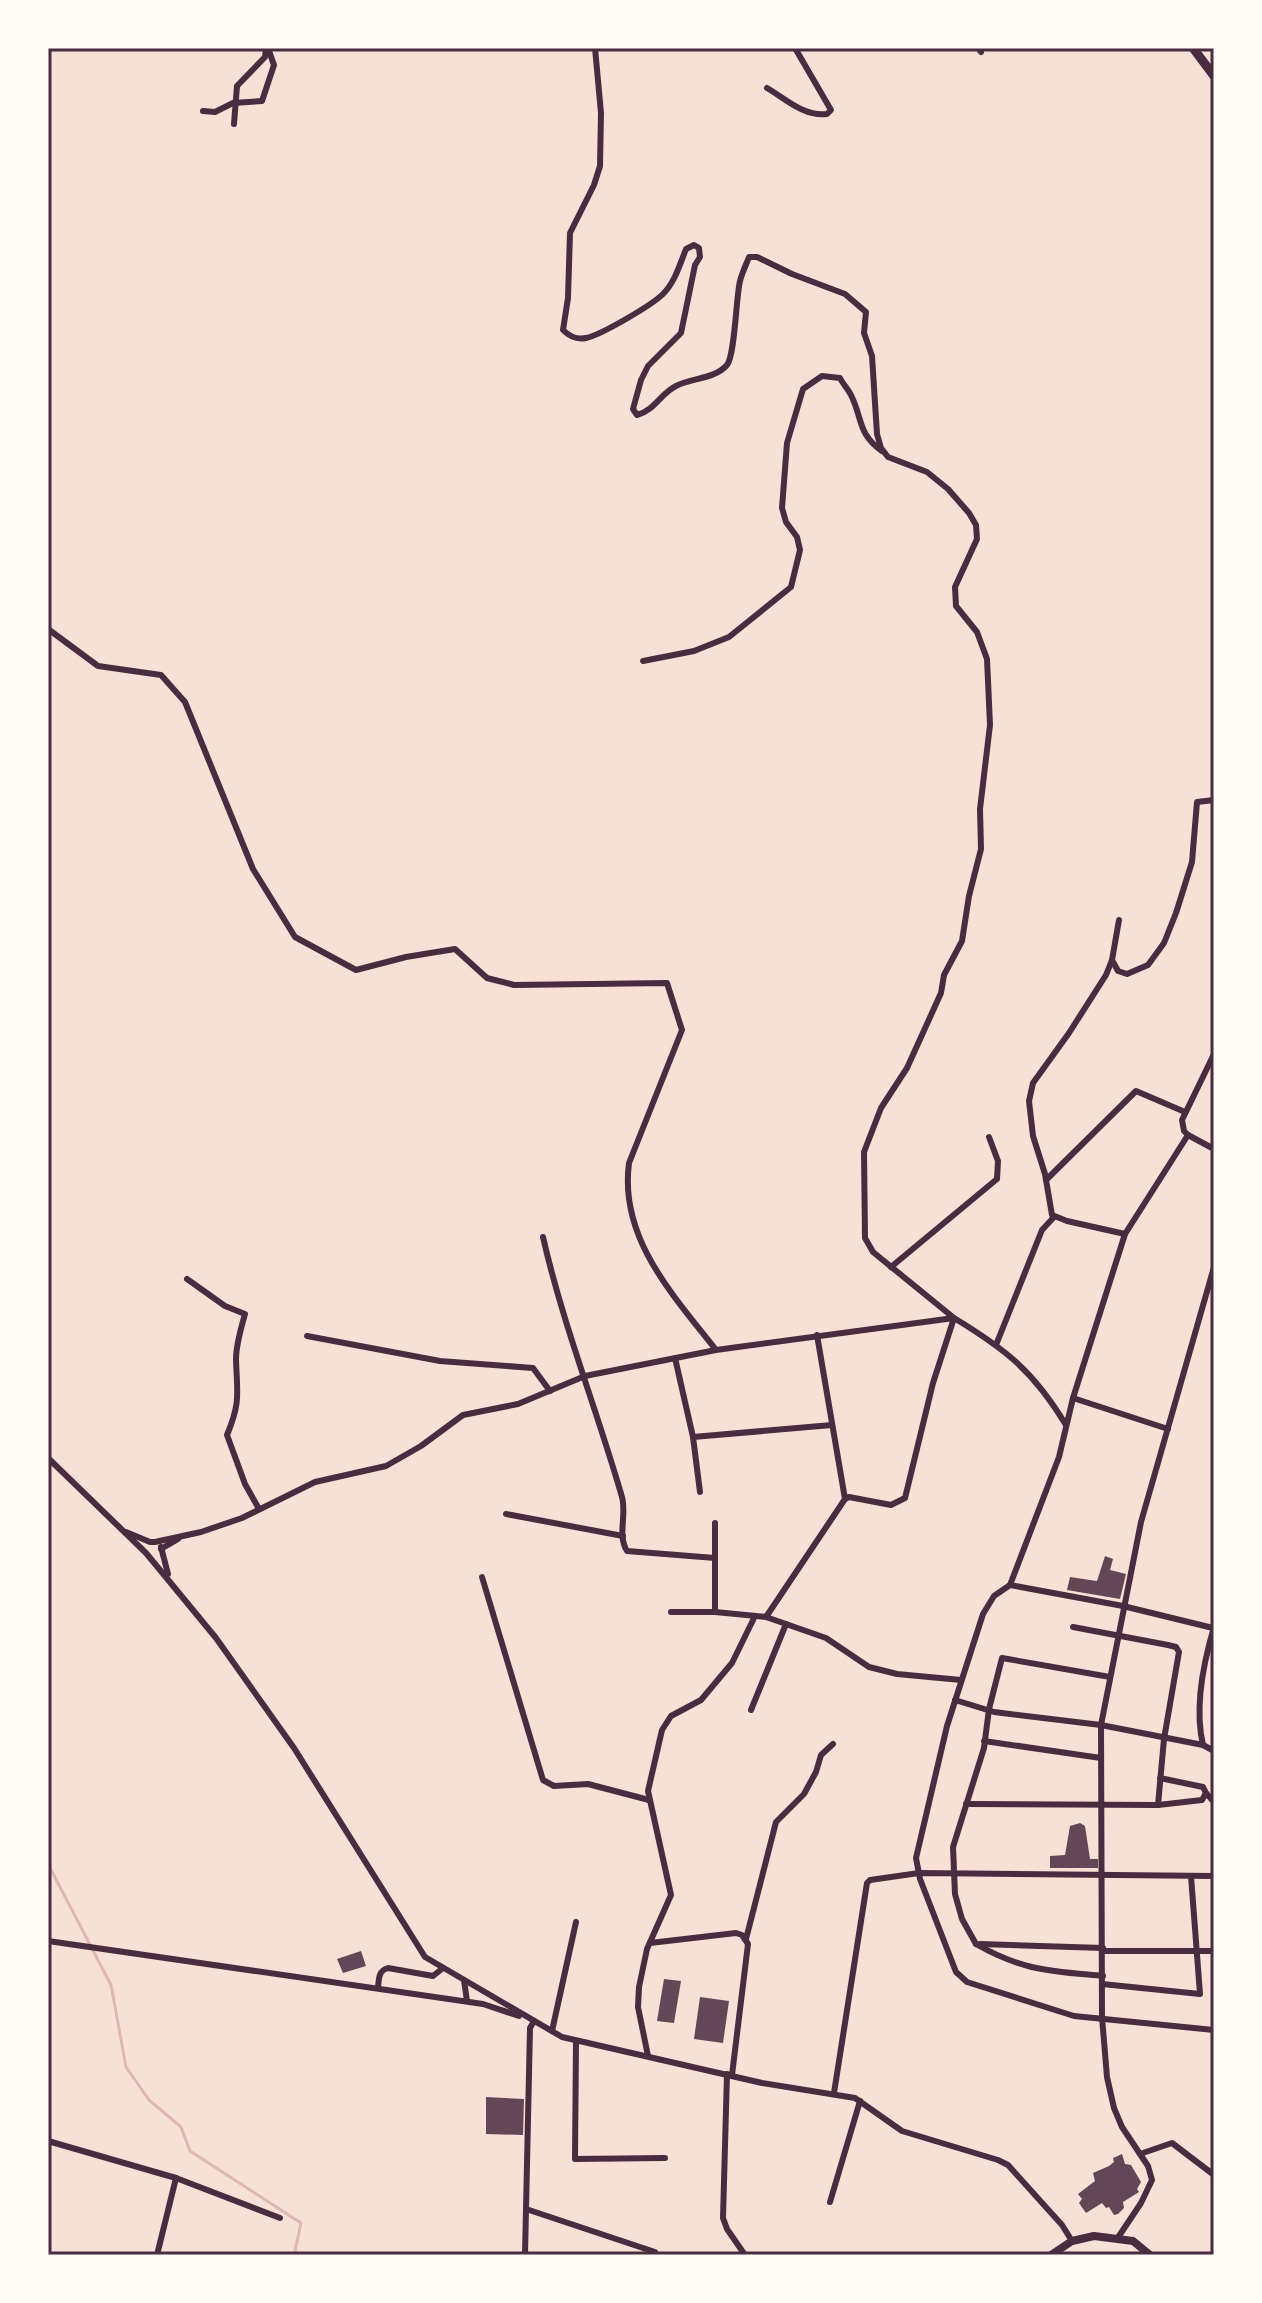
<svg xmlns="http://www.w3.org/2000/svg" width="1262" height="2303" font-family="'DejaVu Sans',sans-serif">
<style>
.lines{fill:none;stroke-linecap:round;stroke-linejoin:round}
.stream{stroke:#dcb8b0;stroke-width:3}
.building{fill:#644757}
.minor{stroke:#4a2c40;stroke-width:6}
.tertiary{stroke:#4a2c40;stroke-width:8}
.secondary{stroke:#4a2c40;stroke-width:9}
.neatline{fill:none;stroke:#4a2c40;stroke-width:3}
</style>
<rect width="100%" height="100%" fill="#f7e1d7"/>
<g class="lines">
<polyline class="stream" points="48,1864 111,1985 126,2067 149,2100 181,2127 190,2151 301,2223 294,2255"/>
</g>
<g class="building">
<polygon points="1105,1556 1113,1559 1110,1570 1126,1574 1120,1599 1067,1590 1070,1577 1097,1581"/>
<polygon points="1080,1823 1085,1826 1090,1859 1098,1859 1098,1868 1050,1868 1050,1856 1065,1855 1070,1826"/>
<polygon points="361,1951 366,1966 343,1973 337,1959"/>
<polygon points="664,1979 681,1981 674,2023 657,2021"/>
<polygon points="700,1997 729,2001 723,2043 694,2039"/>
<polygon points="486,2097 524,2099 523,2135 486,2134"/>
<polygon points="1122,2154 1125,2164 1131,2165 1141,2182 1137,2189 1139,2192 1123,2202 1124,2208 1118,2214 1114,2215 1109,2207 1106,2208 1102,2203 1086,2213 1079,2203 1082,2199 1078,2194 1095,2181 1093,2173 1109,2166 1114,2162 1113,2158"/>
</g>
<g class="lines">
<g class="minor">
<path d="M 595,48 L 601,113 L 600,166 L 594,185 L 570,233 L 568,298 L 563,330 C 569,336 577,340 586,338 C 601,335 652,305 663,294 C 675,282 680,264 686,249 L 694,245 L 699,248 L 700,257 L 695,265 L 681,333 L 648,366 L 641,380 L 633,409 L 637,415 C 654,411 661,393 676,386 C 691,378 715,379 727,365 C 735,355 736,297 740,281 C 742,273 746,265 749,257 L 757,257 L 792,274 L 845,294 L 866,312 L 864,333 L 872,356 L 877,434 L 881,448 L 888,457 L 927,472 L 948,489 L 969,513 L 976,525 L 977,539 L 955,587 L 956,606 L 977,632 L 987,659 L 990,725 L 980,809 L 981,849 L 969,896 L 962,941 L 944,975 L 941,993 L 907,1068 L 881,1108 L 864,1152 L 865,1238 L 873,1252 L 954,1318 L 933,1383 L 905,1498 L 891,1505 L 849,1497 L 845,1499"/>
<polyline points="978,48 981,52"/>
<path d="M 767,88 C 786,99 804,117 827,114 L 831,110 L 795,48"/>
<polyline points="203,111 215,112 233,103 262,101 274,65 268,48"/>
<polyline points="234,124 237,86 265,57 266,48"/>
<path d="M 48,629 L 98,666 L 161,675 L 185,702 L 253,869 L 295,937 L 356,970 L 406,957 L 455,949 L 487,978 L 514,985 L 667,983 L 682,1030 L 629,1163 C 619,1238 673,1295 716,1350"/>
<path d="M 643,661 L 694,651 L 729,637 L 791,587 L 800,550 L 797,537 L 786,522 L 782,508 L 787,443 L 803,389 L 822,376 L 840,378 C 843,384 848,389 851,395 C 863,419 857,433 882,451"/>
<polyline points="1119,920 1112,960 1118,971 1127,974 1148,965 1164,943 1176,913 1192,862 1197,802 1214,800"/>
<polyline points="1112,960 1106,975 1069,1033 1033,1083 1029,1101 1033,1136 1045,1174 1052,1215 1067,1221 1125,1234"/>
<polyline points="1188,1135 1184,1131 1182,1120 1214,1054"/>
<polyline points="1188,1135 1214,1149"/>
<polyline points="1046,1180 1136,1091 1185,1112"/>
<path d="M 543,1237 C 563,1325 597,1410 622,1497 C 627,1515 617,1535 627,1551 L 715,1558"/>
<polyline points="891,1267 997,1179 998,1161 989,1137"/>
<path d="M 187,1279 L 225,1306 L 245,1314 C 241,1328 236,1345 236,1359 C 237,1393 241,1402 227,1435 L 245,1484 L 259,1509"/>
<polyline points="307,1336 440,1361 533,1368 550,1391"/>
<polyline points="996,1345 1042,1230 1054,1217"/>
<polyline points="675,1358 693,1437 700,1492"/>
<polyline points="1073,1398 1168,1429"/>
<polyline points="693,1437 832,1425"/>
<polyline points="48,1458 146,1553 216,1638 294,1748 425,1957 562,2037 762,2083 855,2098 902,2131 998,2160 1008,2165 1062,2225 1072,2241"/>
<polyline points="506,1514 623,1536"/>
<path d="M 126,1532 L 150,1542 L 155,1542 L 201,1532 L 242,1518 L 315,1482 L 386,1466 L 421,1446 L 463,1415 L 518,1404 L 585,1376 L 716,1350 L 954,1318 C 1007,1350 1034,1372 1066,1425"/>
<polyline points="161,1547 168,1574"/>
<polyline points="161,1549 178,1539"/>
<polyline points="482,1577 543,1780 554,1786 588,1784 649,1800"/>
<polyline points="1010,1585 1059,1457 1073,1398 1125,1234 1188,1135"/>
<polyline points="671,1612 715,1612 766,1617 826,1638 869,1667 897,1674 961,1680"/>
<polyline points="715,1612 715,1523"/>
<polyline points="766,1617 845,1499 817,1335"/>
<polyline points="1073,1627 1168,1645 1176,1647 1179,1652 1164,1739 1158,1805"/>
<polyline points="1213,1628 1123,1606 1010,1585 994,1596 983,1614 947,1726 916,1858 920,1879 956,1972 967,1982 1074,2016 1214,2030"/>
<polyline points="955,1700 994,1712 1101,1725 1203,1745 1214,1751"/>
<polyline points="751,1710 786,1624"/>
<polyline points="984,1741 1101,1758"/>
<path d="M 1203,1745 C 1194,1707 1203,1664 1214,1627"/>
<polyline points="1206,1793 1214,1802"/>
<polyline points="966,1804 1158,1805 1202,1800 1206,1793 1203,1787 1160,1778"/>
<polyline points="746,1939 776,1822 804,1794 816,1772 821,1755 833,1744"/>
<polyline points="48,1941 483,2004 519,2016"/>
<polyline points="650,1943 736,1933 742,1935 748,1944 732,2075"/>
<polyline points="976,1944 962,1919 955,1894 953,1847 984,1748 989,1709 1002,1658 1110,1677"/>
<path d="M 976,1944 C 1023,1971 1051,1971 1103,1976"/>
<polyline points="980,1944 1103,1948"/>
<polyline points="1103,1951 1214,1951"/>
<polyline points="464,1980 467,2001"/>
<polyline points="1102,1984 1200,1994 1191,1876"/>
<path d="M 378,1988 C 379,1979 378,1971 388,1968 L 433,1976 L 443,1968"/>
<polyline points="552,2031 576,1922"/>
<polyline points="576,2041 575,2159 665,2158"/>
<polyline points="648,2056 638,2007 639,1987 647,1949 671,1895 648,1791 662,1730 671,1716 701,1700 732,1663 755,1616"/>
<polyline points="727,2074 723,2218 727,2229 745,2255"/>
<polyline points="834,2093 867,1883 870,1880 919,1873 1214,1876"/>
<polyline points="48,2141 176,2178 280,2218"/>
<polyline points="1140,2154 1172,2143 1214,2175"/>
<polyline points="830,2202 860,2101"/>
<polyline points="526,2209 655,2252"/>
<polyline points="1117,2239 1141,2203 1152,2180 1148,2166 1122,2127 1114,2108 1107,2077 1102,2017 1101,1725 1141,1522 1214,1267"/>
<polyline points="157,2255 176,2178"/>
<polyline points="525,2255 530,2028 534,2021"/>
</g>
<polyline class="tertiary" points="1051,2255 1072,2241 1094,2236 1133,2241 1150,2255"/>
<polyline class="secondary" points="1193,48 1214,76"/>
</g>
<rect width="1262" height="2303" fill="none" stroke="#fffaf5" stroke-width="100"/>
<rect x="50" y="50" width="1162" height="2203" class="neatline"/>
</svg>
